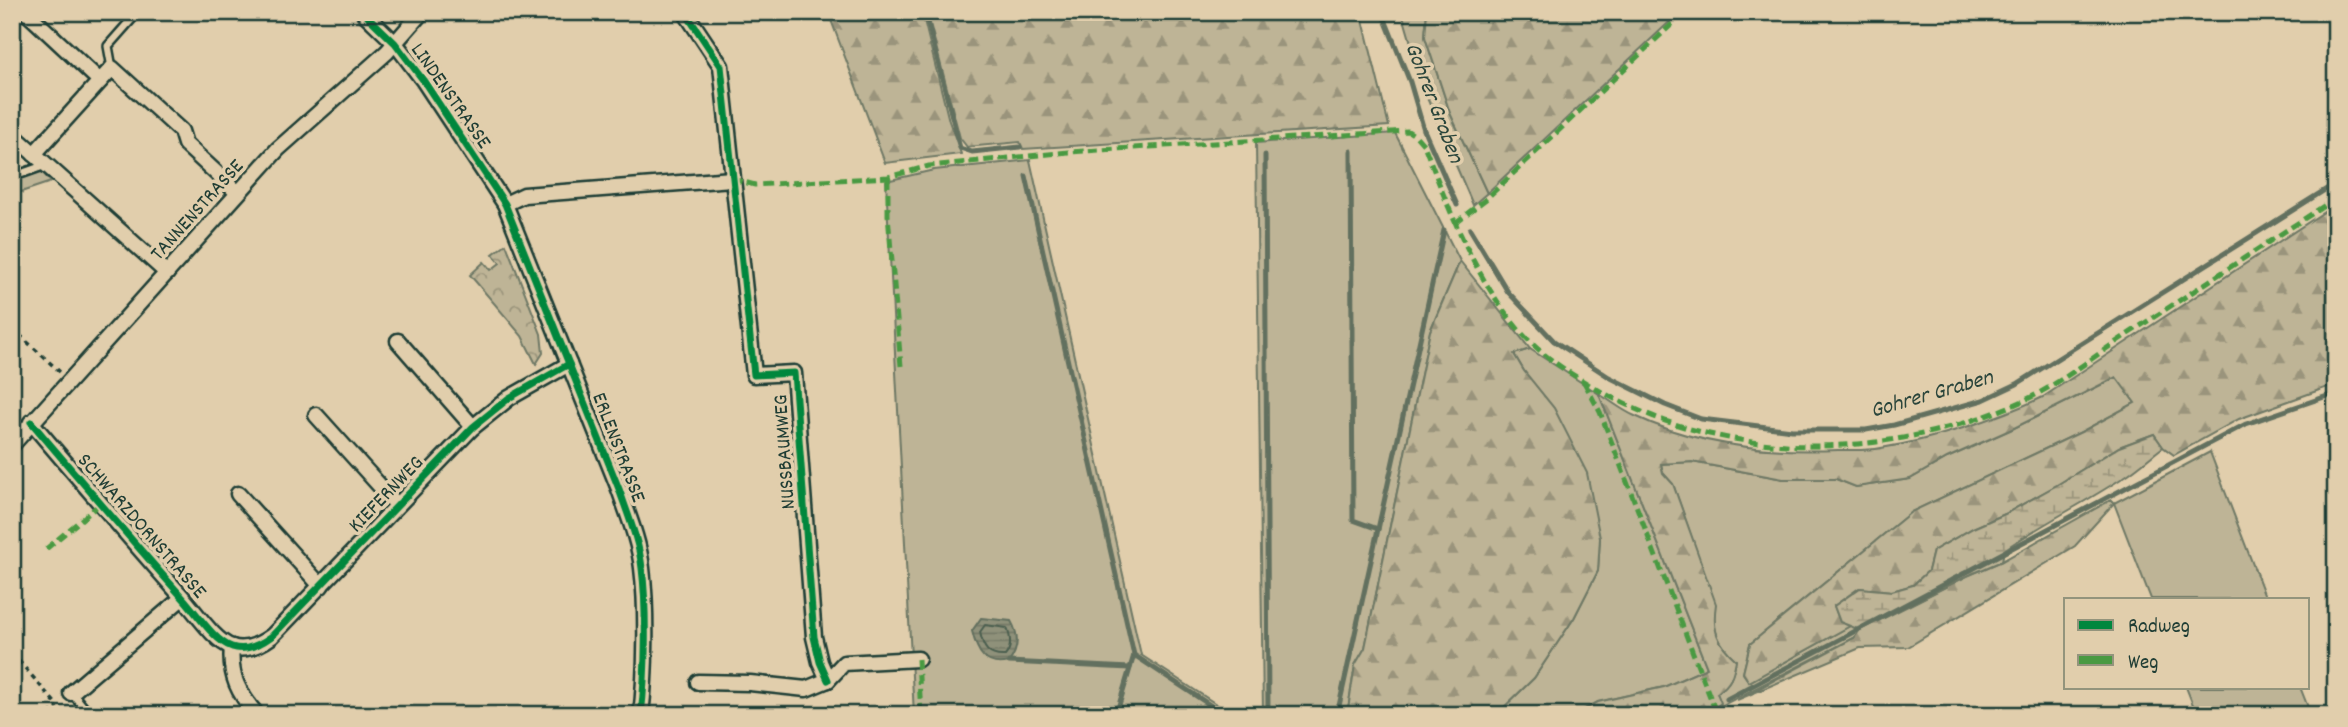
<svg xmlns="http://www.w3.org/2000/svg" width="2348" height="727" font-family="Dekko,sans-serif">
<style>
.green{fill:#beb496;stroke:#6e7865;stroke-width:2}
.forest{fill:url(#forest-firs);stroke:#6e7865;stroke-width:2}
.wetland{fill:url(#wetland-marsh);stroke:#6e7865;stroke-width:2}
.park{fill:url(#park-crowns);stroke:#6e7865;stroke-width:2}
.water{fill:url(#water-rules);stroke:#626f5e;stroke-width:2}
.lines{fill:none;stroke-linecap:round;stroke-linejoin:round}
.shore{stroke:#4c5f50;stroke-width:2}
.stream{stroke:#626f5e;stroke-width:5}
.lane-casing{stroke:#1f3d34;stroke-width:12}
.street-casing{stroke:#1f3d34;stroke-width:19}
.path{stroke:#1f3d34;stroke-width:3.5;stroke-dasharray:5 5;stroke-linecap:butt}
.lane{stroke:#e1ceac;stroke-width:7}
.street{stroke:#e1ceac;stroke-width:14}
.quiet{stroke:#4a9a42;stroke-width:5;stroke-dasharray:10 5;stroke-linecap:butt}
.cycleway-casing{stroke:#e1ceac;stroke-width:11}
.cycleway{stroke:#00873e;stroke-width:7}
.labels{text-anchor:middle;stroke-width:7;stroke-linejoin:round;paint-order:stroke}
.street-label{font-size:21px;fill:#1f3d34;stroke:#e1ceac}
.water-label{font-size:23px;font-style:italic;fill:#2a453b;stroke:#e1ceac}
</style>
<defs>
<pattern id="forest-firs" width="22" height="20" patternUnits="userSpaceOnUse" patternTransform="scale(1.75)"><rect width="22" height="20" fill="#beb496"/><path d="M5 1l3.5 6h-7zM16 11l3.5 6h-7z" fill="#9a947b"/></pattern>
<pattern id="wetland-marsh" width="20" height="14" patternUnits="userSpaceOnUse" patternTransform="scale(1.75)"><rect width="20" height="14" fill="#beb496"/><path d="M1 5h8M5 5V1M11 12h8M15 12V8" fill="none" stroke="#9a947b"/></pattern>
<pattern id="park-crowns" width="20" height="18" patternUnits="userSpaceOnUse" patternTransform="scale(1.75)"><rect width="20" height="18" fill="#beb496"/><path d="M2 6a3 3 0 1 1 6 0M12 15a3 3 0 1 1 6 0" fill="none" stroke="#9a947b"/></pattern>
<pattern id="water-rules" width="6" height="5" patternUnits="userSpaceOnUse" patternTransform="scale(1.75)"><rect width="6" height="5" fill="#8f917a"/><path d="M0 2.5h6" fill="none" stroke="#747865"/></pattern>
</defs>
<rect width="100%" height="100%" fill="#e1ceac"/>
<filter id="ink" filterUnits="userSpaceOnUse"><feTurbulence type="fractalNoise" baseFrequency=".0143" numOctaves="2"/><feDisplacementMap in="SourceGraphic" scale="14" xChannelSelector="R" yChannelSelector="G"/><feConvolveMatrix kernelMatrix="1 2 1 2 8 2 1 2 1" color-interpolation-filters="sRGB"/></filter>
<g filter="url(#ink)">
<g class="green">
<polygon points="1402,12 1427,12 1425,37 1450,113 1487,193 1473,205 1427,98"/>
<polygon points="1395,133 1460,261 1430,331 1365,648 1355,665 1347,715 1263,715 1256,143"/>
<polygon points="1030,160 1141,655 1233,715 914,715 886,181 934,170"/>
<polygon points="41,171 51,182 12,195 12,181"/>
<polygon points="1530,349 1599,394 1707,668 1664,687 1598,702 1574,715 1496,715 1534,678 1574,618 1598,571 1600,538 1524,371 1514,354"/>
<path d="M 2117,377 L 2135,403 L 2081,432 L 1911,512 L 1750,644 L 1743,673 L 1749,682 L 1850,626 L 1860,630 L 1854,638 L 1721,706 L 1717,693 C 1731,684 1733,676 1736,660 C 1717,643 1712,630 1715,604 L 1673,484 L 1663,473 L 1661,464 L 1692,462 L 1783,479 L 1836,479 L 1856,487 L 1910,479 L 1947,458 L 2012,429 Z"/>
<polygon points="2210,452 2266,599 2151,599 2114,503"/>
<polygon points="2186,687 2300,687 2311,715 2197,715"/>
</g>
<g class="forest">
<polygon points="828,12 922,12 949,121 961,154 885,163"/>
<polygon points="927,12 1361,12 1389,126 1023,149 1020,142 967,147 960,138"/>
<polygon points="1427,12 1680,12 1487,193 1450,113 1425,37"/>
<path d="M 2336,204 L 2336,384 L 2239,419 L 2174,455 L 2163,447 L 2154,434 L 2119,447 L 2057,485 L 2005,514 L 1973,528 L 1933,551 L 1928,571 L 1913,585 L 1892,591 L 1859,588 L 1834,606 L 1840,622 L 1850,626 L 1749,682 L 1743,673 L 1750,644 L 1911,512 L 2081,432 L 2135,403 L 2116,377 L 2012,429 L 1947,458 L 1910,479 L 1856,487 L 1836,479 L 1783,479 L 1692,462 L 1661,464 L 1663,473 L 1673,484 L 1716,604 C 1712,630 1717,643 1736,660 C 1733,676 1731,684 1717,693 L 1721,703 L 1705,715 L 1574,715 L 1598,702 L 1664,687 L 1707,668 L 1599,394 C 1611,401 1623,411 1635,416 C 1699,446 1769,453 1838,450 C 1852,450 1867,451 1881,448 C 1932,440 1997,419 2043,397 Z"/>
<polygon points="1460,261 1530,349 1514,354 1524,371 1554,408 1587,473 1600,538 1598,571 1574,618 1534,678 1496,715 1347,715 1355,665 1365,648 1430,331"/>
<polygon points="2111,500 2114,503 2075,546 1908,647 1860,648 1737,700 1854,638 1860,630 1967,576 2002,561"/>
</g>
<path class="wetland" d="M 2154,434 L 2163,447 C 2150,457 2138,468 2124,477 C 2085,503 2043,523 2004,550 L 2002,561 L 1967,576 L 1860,630 L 1840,622 L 1834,606 L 1860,588 L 1892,591 L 1913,585 L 1928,571 L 1933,551 L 1973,528 L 2005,514 L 2057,485 L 2119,447 Z"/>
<polygon class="park" points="506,244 541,334 543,353 536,364 522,336 470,275 484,262 491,270 500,263 493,254"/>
<path class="water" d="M 981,618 L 1011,621 C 1019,635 1019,649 1009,662 C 985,668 977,652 972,631 Z"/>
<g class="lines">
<path class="shore" d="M 985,625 L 1007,628 C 1011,638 1012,648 1005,656 C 988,657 983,648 980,632 Z"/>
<g class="stream">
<polyline points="925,12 960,148 972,152 1020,147"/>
<polyline points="1382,12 1410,82 1424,130 1457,205"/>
<polyline points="1351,151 1353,520 1378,529"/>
<polyline points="1265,155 1268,715"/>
<polyline points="1026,176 1134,655 1116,715"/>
<polyline points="1470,229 1508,292 1554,341 1609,377 1665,405 1701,419 1792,430 1866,430 1894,425 1983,400 2017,384 2336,183"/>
<polyline points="1134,655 1225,715"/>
<polyline points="1009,662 1130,668"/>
<polyline points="1727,699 2246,424 2336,393"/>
<polyline points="1337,715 1444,230"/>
<polyline points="1698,715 1707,710"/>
</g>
<g class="lane-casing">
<g id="lane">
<polyline points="112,68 108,46 138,12"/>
<polyline points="12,177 46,165"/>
<polyline points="72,693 90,715"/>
</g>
</g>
<g class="street-casing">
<g id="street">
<polyline points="26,12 100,81"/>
<path d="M 363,12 L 395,43 L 423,80 L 505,204 L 619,489 C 628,515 639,541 642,568 C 647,608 646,674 641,715"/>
<polyline points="685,12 721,66 754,375 794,373 814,637 820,662 828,680"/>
<polyline points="12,134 167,273"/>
<polyline points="34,154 112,68 181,131 185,144 238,193"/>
<polyline points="505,204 524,195 732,179"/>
<polyline points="398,341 473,427"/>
<polyline points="316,415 397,505"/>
<path d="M 31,422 C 81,481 131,540 183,598 C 195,611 215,642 232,647 C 246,652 261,644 272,636 L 473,427 L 509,398 L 569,364"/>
<polyline points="12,445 278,149 387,52 422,12"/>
<polyline points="238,494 321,586"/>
<path d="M 232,647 C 229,676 239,694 257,715"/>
<polyline points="698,682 750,683 806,689 828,680 844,663 918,659"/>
<polyline points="71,693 182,598"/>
</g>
</g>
<g class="path">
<polyline points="12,328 60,372"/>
<polyline points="12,653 57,705"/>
<polyline points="49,715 57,706"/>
</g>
<use href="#lane" class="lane"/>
<use href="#street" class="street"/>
<g class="quiet">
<polyline points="888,177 888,215 901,366"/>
<path d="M 732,179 L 755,185 L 888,177 L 929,166 L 1068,152 L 1408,131 L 1416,136 L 1424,145 C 1449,209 1474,277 1519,330 C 1541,355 1567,372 1595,388 C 1725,465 1887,461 2023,401 C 2060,384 2094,356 2128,334 C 2197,289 2267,243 2336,198"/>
<polyline points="1455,223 1486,199 1685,12"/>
<polyline points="1584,382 1600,412 1717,715"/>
<polyline points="46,549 100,504"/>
<polyline points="918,659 921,715"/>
</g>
<g class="cycleway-casing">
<g id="cycleway">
<path d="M 363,12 L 395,43 L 423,80 L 505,204 L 619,489 C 628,515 639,541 642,568 C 647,608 646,674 641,715"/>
<polyline points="685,12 721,66 754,375 794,373 814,637 820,662 828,680"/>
<path d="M 31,422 C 81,481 131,540 183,598 C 195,611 215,642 232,647 C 246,652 261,644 272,636 L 473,427 L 509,398 L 569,364"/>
</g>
</g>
<use href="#cycleway" class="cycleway"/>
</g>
</g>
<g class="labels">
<g class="street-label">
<text transform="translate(452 95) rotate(55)" y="7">LINDENSTRASSE</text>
<text transform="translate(196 209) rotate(-48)" y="7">TANNENSTRASSE</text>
<text transform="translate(620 447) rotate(69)" y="7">ERLENSTRASSE</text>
<text transform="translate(783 452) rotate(-94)" y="7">NUSSBAUMWEG</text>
<text transform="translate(385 493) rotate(-46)" y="7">KIEFERNWEG</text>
<text transform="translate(143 525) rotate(49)" y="7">SCHWARZDORNSTRASSE</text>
</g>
<g class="water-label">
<text transform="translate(1436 102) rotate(69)" y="8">Gohrer Graben</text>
<text transform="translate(1931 392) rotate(-16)" y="8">Gohrer Graben</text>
</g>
</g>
<rect width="2348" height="727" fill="none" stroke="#e1ceac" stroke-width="42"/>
<rect x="21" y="21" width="2306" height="685" fill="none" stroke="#1f3d34" stroke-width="2.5" filter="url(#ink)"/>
<rect x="2064" y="598" width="245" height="91" fill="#e1ceac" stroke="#93947c" stroke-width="2"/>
<rect x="2078" y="620" width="35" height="10" fill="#00873e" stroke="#93947c" stroke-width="2"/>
<text x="2128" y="632" font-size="21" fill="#1f3d34">Radweg</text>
<rect x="2078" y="655" width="35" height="10" fill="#4a9a42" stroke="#93947c" stroke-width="2"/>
<text x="2128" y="668" font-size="21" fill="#1f3d34">Weg</text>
</svg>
